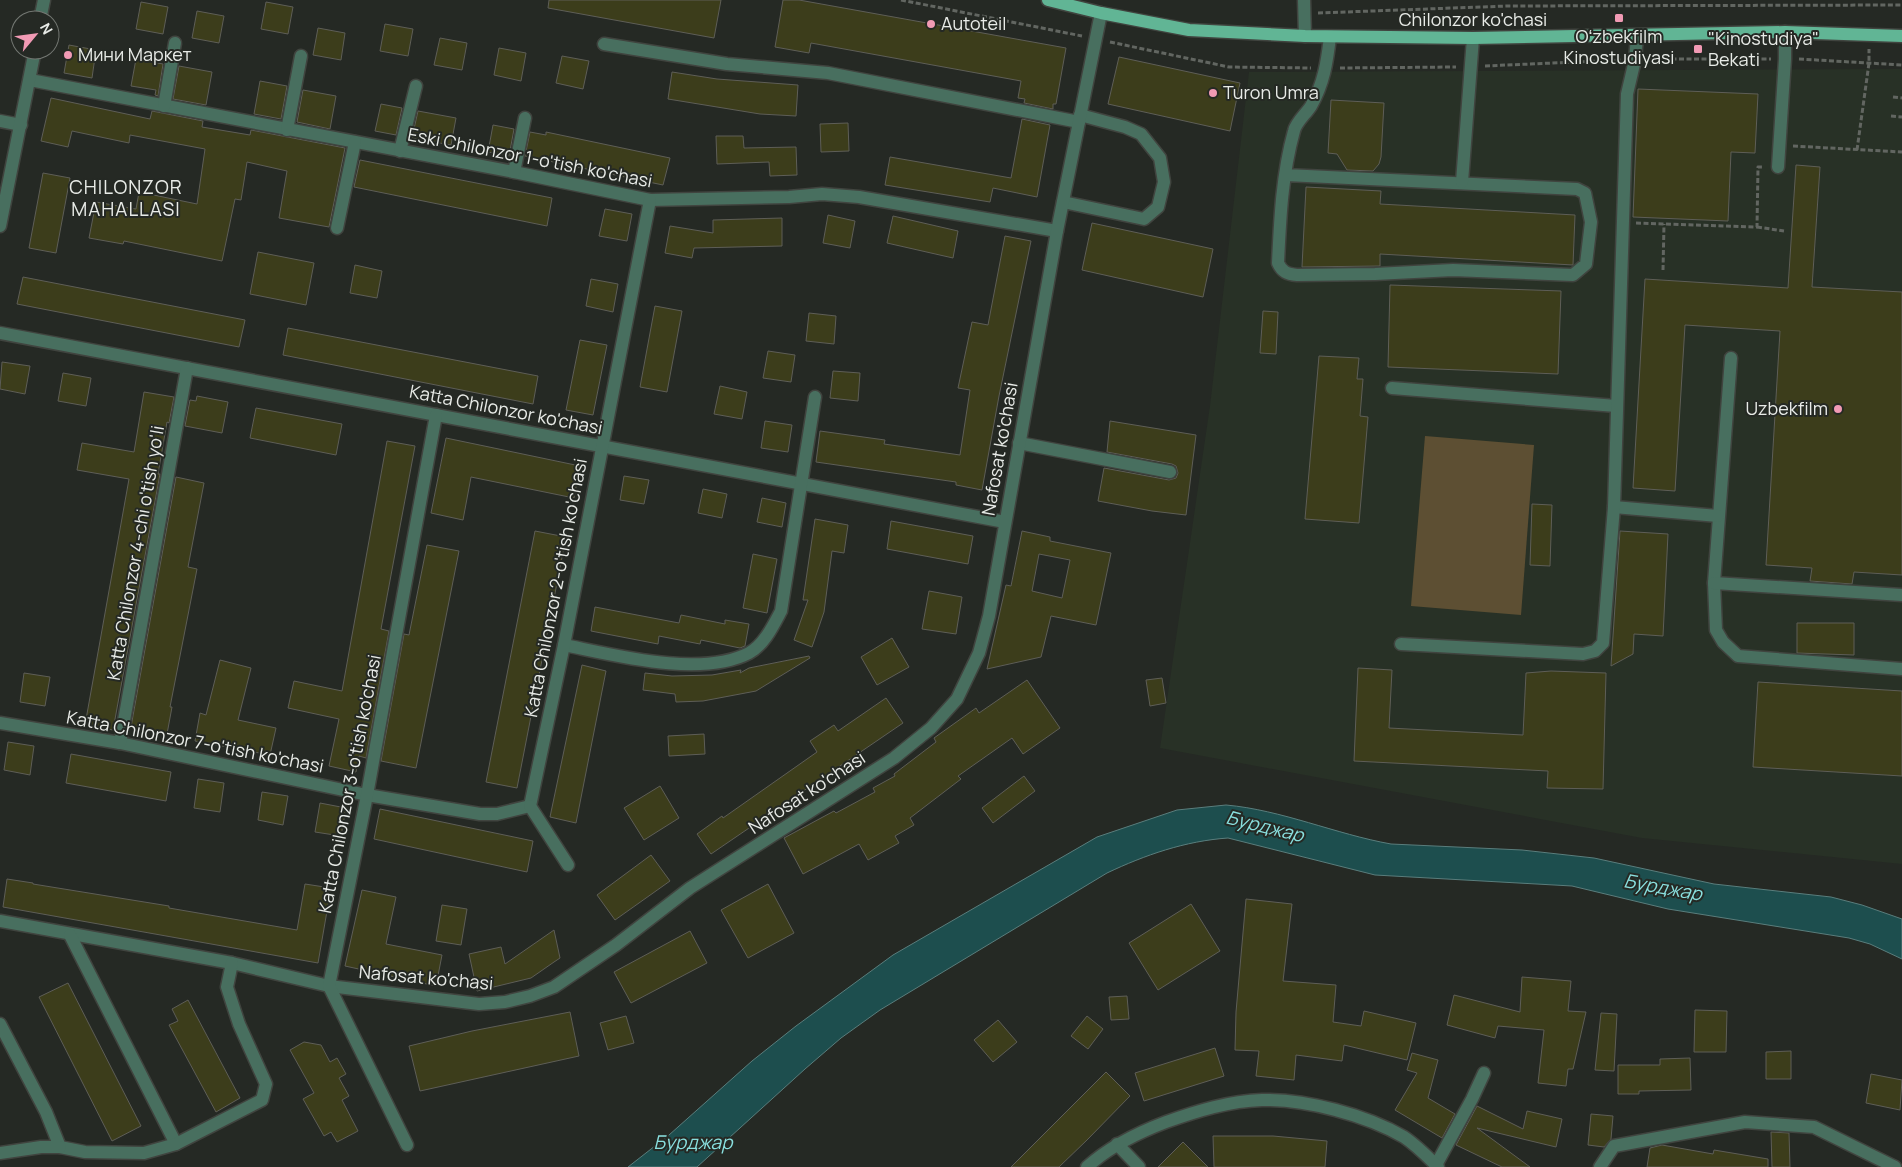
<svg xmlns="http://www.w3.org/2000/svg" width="1902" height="1167" font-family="Manrope,sans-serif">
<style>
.built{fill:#283126}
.green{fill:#5d4f33}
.water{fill:#1d4e4e;stroke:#5a7d7c}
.building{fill:#3c3d1b;stroke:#5e5e57;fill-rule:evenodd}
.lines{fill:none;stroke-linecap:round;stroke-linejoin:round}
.minor-casing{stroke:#40443f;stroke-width:15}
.major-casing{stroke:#40443f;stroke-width:15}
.path{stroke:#626661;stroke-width:3;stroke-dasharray:5 2.5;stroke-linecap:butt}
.minor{stroke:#486f5f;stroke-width:12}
.major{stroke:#61b595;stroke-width:12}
.poi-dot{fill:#f19ab4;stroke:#252924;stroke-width:2}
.labels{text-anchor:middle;stroke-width:4;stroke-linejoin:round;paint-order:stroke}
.street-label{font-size:18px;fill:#e8ebe7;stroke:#252924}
.poi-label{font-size:18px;fill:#e8ebe7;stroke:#252924;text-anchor:start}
.neighbourhood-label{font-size:19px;letter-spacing:1px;fill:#e8ebe7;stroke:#252924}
.water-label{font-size:19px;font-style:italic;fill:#89dfde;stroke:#252924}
</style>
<rect width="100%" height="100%" fill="#252924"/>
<polygon class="built" points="1902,69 1902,864 1642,838 1160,748 1210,406 1249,72"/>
<polygon class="green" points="1425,436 1534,445 1521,615 1411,606"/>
<path class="water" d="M 1226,805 C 1282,810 1335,834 1391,844 L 1522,850 L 1594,858 L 1714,884 L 1831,897 L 1862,905 L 1902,919 L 1902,959 L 1870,944 L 1849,938 L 1668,909 L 1572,886 L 1375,875 L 1228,838 C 1185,841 1145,855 1107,873 L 880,1010 L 841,1038 L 805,1069 L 697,1167 L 628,1167 L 669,1135 L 752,1061 L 796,1026 L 893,955 L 1097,837 L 1177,810 Z"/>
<g class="building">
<polygon points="549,0 721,0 714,38 548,8"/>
<polygon points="783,0 799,0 1066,48 1056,104 1053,104 1053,109 1024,103 1025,99 1018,98 1021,81 811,43 809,53 775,47"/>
<polygon points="141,2 168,7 163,34 136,29"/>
<polygon points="266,2 293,7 288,34 261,29"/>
<polygon points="197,11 224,16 219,43 192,38"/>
<polygon points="385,24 413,29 408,56 380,51"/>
<polygon points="318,28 345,33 341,60 313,55"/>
<polygon points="440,38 467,43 462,70 434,65"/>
<polygon points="69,45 96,50 92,78 64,73"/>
<polygon points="499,48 526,53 521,81 494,75"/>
<polygon points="562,56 589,61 583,89 556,83"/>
<polygon points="1119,57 1240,83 1230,131 1108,104"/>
<polygon points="136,59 163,64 158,96 155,95 156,90 131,86"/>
<polygon points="179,66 212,72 206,105 173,99"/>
<polygon points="672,72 717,79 798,85 796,116 760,114 668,99"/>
<polygon points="260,81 287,86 281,119 254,114"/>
<polygon points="1638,89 1758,94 1755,153 1731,152 1728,221 1633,217"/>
<polygon points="303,90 336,96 330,129 297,122"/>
<polygon points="51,98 150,119 152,111 203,121 202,127 250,135 251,130 345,148 329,227 279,218 287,171 247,162 241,200 235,199 222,261 124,241 123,244 89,238 96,202 136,209 139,192 197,204 205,149 130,135 129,143 72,131 68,147 41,141"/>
<polygon points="1331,100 1384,103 1381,157 1379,164 1373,171 1347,170 1337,154 1328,153"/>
<polygon points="381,104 402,108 396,135 375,131"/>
<polygon points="418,111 456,118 451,145 412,138"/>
<polygon points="1022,119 1050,125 1037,197 993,188 990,202 885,185 890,157 1011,178"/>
<polygon points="848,123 849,151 821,152 820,124"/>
<polygon points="493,125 514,129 509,156 488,152"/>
<polygon points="530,132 546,135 546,132 670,158 663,185 525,156"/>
<polygon points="716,136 743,136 744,148 796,147 797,175 770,176 769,162 717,164"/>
<polygon points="360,160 552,198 547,226 354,187"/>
<polygon points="1796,165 1820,167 1812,287 1902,292 1902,575 1854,572 1852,584 1810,581 1812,568 1766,565 1780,331 1685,325 1675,491 1633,488 1645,279 1788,288"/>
<polygon points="43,173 70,178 56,253 29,248"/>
<polygon points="1306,187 1381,191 1380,204 1575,215 1573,265 1380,254 1380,266 1302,267"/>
<polygon points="605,209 632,214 627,241 599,236"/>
<polygon points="828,215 855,221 850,248 823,243"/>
<polygon points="893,216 958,231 953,258 887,243"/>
<polygon points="782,218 782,246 694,248 692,258 665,253 670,226 713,233 713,220"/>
<polygon points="1092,223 1213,249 1203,297 1082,270"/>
<polygon points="1005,236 1031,241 999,396 982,490 956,485 956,482 816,462 820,431 885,440 884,444 960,455 970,390 958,388 972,322 988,325"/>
<polygon points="258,252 314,263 306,305 250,294"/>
<polygon points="355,265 382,271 377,298 350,293"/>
<polygon points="23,277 245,320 239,347 17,304"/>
<polygon points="591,279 618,284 613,312 586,306"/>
<polygon points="1390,285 1561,291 1558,374 1388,367"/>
<polygon points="655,306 682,311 667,392 640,387"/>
<polygon points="1263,311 1278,312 1276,354 1260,353"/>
<polygon points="809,313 836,316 834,344 806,341"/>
<polygon points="288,328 538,376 533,404 283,355"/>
<polygon points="580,340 607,345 593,415 566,410"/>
<polygon points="768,351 795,355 791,382 763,378"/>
<polygon points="1319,356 1359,358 1357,379 1363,379 1360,416 1368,417 1359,523 1305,519"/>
<polygon points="2,362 30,366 25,394 0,389"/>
<polygon points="833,371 860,373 858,401 830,398"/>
<polygon points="63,373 91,378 86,406 58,401"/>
<polygon points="720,386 747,392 742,419 714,414"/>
<polygon points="144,392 174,397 169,423 167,422 158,474 160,474 113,730 85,725 129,479 77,470 82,443 134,452"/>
<polygon points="197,396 228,402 222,433 185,426 190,400 196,401"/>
<polygon points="256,408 342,424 336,455 250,438"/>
<polygon points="765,421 792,425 788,452 761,448"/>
<polygon points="1110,421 1196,435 1186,515 1152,511 1098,501 1104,468 1169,480 1176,478 1178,473 1176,466 1172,464 1107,452"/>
<polygon points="446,438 580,466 574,498 471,477 463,520 431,513"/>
<polygon points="387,441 415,446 381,629 389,631 366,758 359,756 356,772 329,766 339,719 288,708 294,681 342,691"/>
<polygon points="624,476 649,480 644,504 620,500"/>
<polygon points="176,477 204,483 188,567 197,569 170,707 172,707 167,734 131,727"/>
<polygon points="703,489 727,494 722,518 698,513"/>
<polygon points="762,498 786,503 782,527 757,522"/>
<polygon points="1532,504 1552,505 1550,566 1530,565"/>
<polygon points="815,519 848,525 844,553 832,551 824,612 812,647 794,640 808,600 803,600"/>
<polygon points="891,521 973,536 968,564 887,549"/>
<polygon points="535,531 566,537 517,788 486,782"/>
<path d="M 1022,531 L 1050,537 L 1050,541 L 1111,553 L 1096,625 L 1051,616 L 1041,657 L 987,669 L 1006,585 L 1011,586 ZM 1039,554 L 1070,560 L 1062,598 L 1032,591 Z"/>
<polygon points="1620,531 1668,534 1663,636 1634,634 1633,654 1611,666"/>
<polygon points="427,545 459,551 416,768 381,761 404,634 409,635"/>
<polygon points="753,554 777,559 767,613 743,608"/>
<polygon points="929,591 962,597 956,634 922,629"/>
<polygon points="595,607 679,623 681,615 725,624 725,620 749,624 745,646 740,648 701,640 700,644 659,636 658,644 591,631"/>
<polygon points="1797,623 1854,623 1854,655 1797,653"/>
<polygon points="892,638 909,667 877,685 861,657"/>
<polygon points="809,656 810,658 756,691 703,701 676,702 675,694 643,690 645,673 672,676 712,675 741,670 740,673 749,668"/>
<polygon points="220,660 251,668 238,720 276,728 270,755 195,741 200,713 206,715"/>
<polygon points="582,665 606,671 576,823 550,817"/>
<polygon points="1358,668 1392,670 1389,728 1523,735 1526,673 1551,671 1606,673 1603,789 1547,788 1548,771 1354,761"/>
<polygon points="24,673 50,677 45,706 20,702"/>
<polygon points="1162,678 1166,703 1150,706 1146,680"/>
<polygon points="1027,680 1060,728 1023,754 1012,738 958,776 961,779 910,818 914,825 895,836 899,843 868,860 859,844 803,874 784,838 834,811 836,813 875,792 873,788 895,776 894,774 936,742 934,738 976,708 979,713"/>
<polygon points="1758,682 1902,691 1902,776 1753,767"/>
<polygon points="886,698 903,723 711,854 697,834 722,816 723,818 817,752 810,741 834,725 838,731"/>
<polygon points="704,734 705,754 669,756 668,736"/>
<polygon points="8,742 34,746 30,775 4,770"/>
<polygon points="71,754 171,772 166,801 66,783"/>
<polygon points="1024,776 1035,791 993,823 982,808"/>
<polygon points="198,779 224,783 220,812 194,808"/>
<polygon points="660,786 679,818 644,840 624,808"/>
<polygon points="262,792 288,796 283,825 258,820"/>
<polygon points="320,803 346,808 341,836 315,832"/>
<polygon points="380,809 533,841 527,872 374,839"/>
<polygon points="651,855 670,881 615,920 597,895"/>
<polygon points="7,879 33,883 33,884 169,906 169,908 297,930 305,884 331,888 318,963 3,907"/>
<polygon points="768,884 794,933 748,958 721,910"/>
<polygon points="362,890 396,897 386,944 442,955 436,986 345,966"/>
<polygon points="1246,899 1292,904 1283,981 1336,985 1333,1022 1361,1026 1364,1011 1416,1023 1407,1060 1344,1045 1342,1061 1296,1055 1294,1080 1256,1076 1259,1051 1235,1050 1236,1012"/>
<polygon points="1191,904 1220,951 1158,990 1129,943"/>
<polygon points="442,905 467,909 461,945 436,941"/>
<polygon points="554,930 560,958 554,962 531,978 477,991 469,954 501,947 505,964"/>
<polygon points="690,931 707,963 631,1003 614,972"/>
<polygon points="1522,977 1571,981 1568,1011 1586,1012 1573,1069 1568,1069 1566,1086 1538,1083 1544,1030 1498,1026 1495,1038 1447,1025 1454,995 1520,1012"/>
<polygon points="68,983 141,1126 112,1141 39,997"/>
<polygon points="1127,996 1129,1019 1111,1020 1109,997"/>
<polygon points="188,1000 240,1098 216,1112 169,1025 178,1021 172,1009"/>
<polygon points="1695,1010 1727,1011 1726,1052 1694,1052"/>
<polygon points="570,1012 579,1056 420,1091 409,1046 472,1031"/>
<polygon points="1601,1013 1617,1014 1614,1071 1595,1070"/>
<polygon points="626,1016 634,1043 608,1050 600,1023"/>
<polygon points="1087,1016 1103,1029 1088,1049 1071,1036"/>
<polygon points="998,1020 1017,1042 993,1062 974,1040"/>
<polygon points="304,1042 321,1045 330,1062 337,1058 346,1074 339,1078 349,1096 342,1100 358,1131 337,1142 331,1132 324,1136 303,1099 314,1093 290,1050"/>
<polygon points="1215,1048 1224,1076 1144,1101 1135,1073"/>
<polygon points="1791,1051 1791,1079 1766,1079 1766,1052"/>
<polygon points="1412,1053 1438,1060 1428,1098 1455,1114 1442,1138 1395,1110 1417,1073 1407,1070"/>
<polygon points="1690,1058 1691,1090 1639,1091 1639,1094 1618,1094 1618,1065 1660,1065 1660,1059"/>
<polygon points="1106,1072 1130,1096 1087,1140 1059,1167 1011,1167"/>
<polygon points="1871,1074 1902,1080 1900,1110 1866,1103"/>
<polygon points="1477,1106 1523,1129 1527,1111 1562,1119 1556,1147 1477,1128 1530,1167 1502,1167 1456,1145"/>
<polygon points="1591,1114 1613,1116 1611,1139 1604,1147 1588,1145"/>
<polygon points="1771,1132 1789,1133 1790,1167 1772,1167"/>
<polygon points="1213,1136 1273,1136 1327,1141 1325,1167 1214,1167"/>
<polygon points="1183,1142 1208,1167 1158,1167"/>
<polygon points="1662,1145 1713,1154 1714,1150 1768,1159 1768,1167 1647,1167 1650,1148"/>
</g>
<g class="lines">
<g class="minor-casing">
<g id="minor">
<polyline points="1304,0 1305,36"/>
<polyline points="40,20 44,0"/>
<polyline points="604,44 727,64 828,73 1079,122"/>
<polyline points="30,80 514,172 650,200 789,197 822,194 859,197 1057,231"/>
<polyline points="164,106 175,43"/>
<polyline points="0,121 21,125"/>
<polyline points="287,130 301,56"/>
<polyline points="400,151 416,86"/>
<polyline points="1778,167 1785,59 1785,32"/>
<polyline points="514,172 525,118"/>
<path d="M 1286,175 L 1577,189 L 1585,193 L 1591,222 L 1586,264 L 1573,275 L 1453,270 L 1375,274 L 1297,275 C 1287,274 1282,272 1278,263 C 1280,219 1282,174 1294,131 C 1296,122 1306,114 1311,106 C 1324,83 1327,62 1330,37"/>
<polyline points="1462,182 1473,38"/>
<polyline points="1063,202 1144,219 1158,207 1164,182 1160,158 1141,134 1125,127 1080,115"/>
<polyline points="0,226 35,50"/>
<polyline points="337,228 355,142"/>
<polyline points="0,333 1005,522"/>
<polyline points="1731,358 1714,583 1716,630 1723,642 1738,656 1902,669"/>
<polyline points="1392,388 1616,406"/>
<polyline points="1019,443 1170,472"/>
<polyline points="1614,507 1718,516"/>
<polyline points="1714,583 1902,595"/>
<polyline points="1401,644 1583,654 1595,651 1603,643 1614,507 1627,94 1635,60 1637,36"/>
<path d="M 564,645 C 614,655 701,678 749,653 C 764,645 773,626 781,611 L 815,397"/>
<polyline points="0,723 120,743 367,795 480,814 497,814 530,806"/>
<polyline points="120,743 187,368"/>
<polyline points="530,806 564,645 650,200"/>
<polyline points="530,806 568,865"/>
<polyline points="0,921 232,963 329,986 479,1004 505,1002 530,996 554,987 616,945 690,888 894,758 931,728 957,699 979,653 989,616 1057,231 1101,13"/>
<polyline points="70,935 176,1144"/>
<polyline points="0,1024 46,1112 60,1147 85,1152 144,1153 176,1144 262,1100 266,1084 239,1024 227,987 232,963"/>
<polyline points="1117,1144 1139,1167"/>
<polyline points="407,1145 329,986 367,795 436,415"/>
<polyline points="0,1153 41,1147 60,1147"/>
<polyline points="1436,1165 1472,1099 1484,1073"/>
<path d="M 1087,1167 C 1110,1146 1137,1133 1166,1122 C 1197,1111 1229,1101 1262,1100 C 1306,1099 1366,1115 1404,1137 C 1416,1145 1428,1157 1438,1167"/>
<polyline points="1600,1167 1614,1146 1745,1122 1814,1127 1895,1167"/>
</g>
</g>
<g class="major-casing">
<polyline id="major" points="1048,0 1101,13 1189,30 1305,36 1473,38 1785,32 1902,36"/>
</g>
<g class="path">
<polyline points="901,0 1082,36"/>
<polyline points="1318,13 1508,6 1902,5"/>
<polyline points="1110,42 1229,67 1311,68"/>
<polyline points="1649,59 1771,59"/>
<polyline points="1799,59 1902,65"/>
<polyline points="1485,66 1621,60"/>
<polyline points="1340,68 1456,67"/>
<polyline points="1893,97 1902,98"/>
<polyline points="1891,116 1902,117"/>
<polyline points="1793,146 1902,152"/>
<polyline points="1857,150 1869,63 1869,49"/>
<polyline points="1636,223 1757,227 1758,167 1763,167"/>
<polyline points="1757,227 1784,231"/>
<polyline points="1663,270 1664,224"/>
</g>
<use href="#minor" class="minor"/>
<use href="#major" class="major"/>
</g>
<g class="poi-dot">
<rect x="1614" y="13" width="10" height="10" rx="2.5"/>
<circle cx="931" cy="24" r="5"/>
<rect x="1693" y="44" width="10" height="10" rx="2.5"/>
<circle cx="68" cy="55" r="5"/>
<circle cx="1213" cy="93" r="5"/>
<circle cx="1838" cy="409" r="5"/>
</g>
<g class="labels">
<g class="street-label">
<text x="1473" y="26">Chilonzor ko'chasi</text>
<text transform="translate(530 158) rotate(11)" y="6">Eski Chilonzor 1-o'tish ko'chasi</text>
<text transform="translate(506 410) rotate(11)" y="6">Katta Chilonzor ko'chasi</text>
<text transform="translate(1000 449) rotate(-80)" y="6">Nafosat ko'chasi</text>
<text transform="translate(136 553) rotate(-80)" y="6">Katta Chilonzor 4-chi o'tish yo'li</text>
<text transform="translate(556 588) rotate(-79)" y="6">Katta Chilonzor 2-o'tish ko'chasi</text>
<text transform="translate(195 742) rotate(11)" y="6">Katta Chilonzor 7-o'tish ko'chasi</text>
<text transform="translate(350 784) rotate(-79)" y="6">Katta Chilonzor 3-o'tish ko'chasi</text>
<text transform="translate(807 793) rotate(-33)" y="6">Nafosat ko'chasi</text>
<text transform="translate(426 978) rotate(5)" y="6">Nafosat ko'chasi</text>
</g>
<g class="poi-label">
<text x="941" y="30">Autoteil</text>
<text x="1619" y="43" text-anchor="middle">Oʻzbekfilm<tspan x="1619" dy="21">Kinostudiyasi</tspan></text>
<text x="1708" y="45">"Kinostudiya"<tspan x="1708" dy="21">Bekati</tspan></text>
<text x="78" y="61">Мини Маркет</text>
<text x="1223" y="99">Turon Umra</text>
<text x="1828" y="415" text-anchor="end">Uzbekfilm</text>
</g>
<g class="neighbourhood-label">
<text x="126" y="194">CHILONZOR<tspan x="126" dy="22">MAHALLASI</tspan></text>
</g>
<g class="water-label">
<text transform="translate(1265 826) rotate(14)" y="7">Бурджар</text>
<text transform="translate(1663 887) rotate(10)" y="7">Бурджар</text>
<text x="693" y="1149">Бурджар</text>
</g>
</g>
<g transform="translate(35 35) rotate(61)"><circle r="24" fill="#252924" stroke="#737772"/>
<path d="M0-4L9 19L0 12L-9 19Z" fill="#f19ab4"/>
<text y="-8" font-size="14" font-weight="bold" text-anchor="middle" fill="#e8ebe7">N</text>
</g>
</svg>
